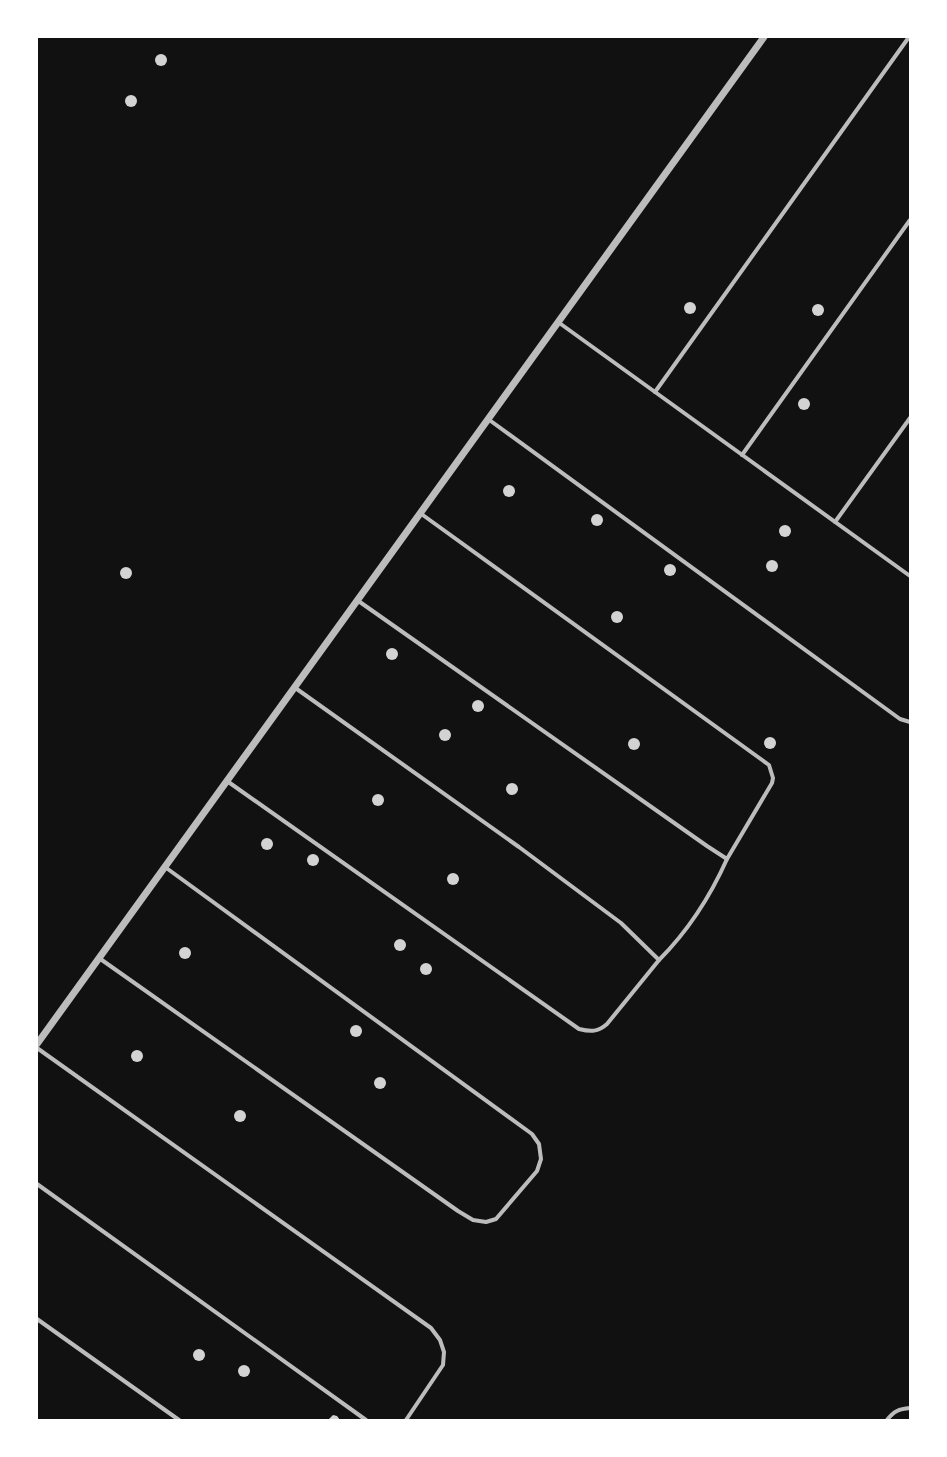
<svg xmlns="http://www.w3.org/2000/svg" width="947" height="1457" font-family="Lora,serif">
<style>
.building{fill:#d3d3d3}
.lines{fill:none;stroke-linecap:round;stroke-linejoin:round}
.minor{stroke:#bcbcbc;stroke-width:4}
.tertiary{stroke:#bcbcbc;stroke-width:7}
</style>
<rect width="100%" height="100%" fill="#111"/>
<g class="building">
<circle cx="161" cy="60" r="6"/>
<circle cx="131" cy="101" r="6"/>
<circle cx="690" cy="308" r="6"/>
<circle cx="818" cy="310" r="6"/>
<circle cx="804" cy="404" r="6"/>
<circle cx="509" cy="491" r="6"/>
<circle cx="597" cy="520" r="6"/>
<circle cx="785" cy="531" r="6"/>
<circle cx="772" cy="566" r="6"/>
<circle cx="670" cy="570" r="6"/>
<circle cx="126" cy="573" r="6"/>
<circle cx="617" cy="617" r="6"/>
<circle cx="392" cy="654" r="6"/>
<circle cx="478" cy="706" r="6"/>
<circle cx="445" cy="735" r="6"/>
<circle cx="770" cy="743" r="6"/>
<circle cx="634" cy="744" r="6"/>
<circle cx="512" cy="789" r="6"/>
<circle cx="378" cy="800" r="6"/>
<circle cx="267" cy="844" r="6"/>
<circle cx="313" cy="860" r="6"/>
<circle cx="453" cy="879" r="6"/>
<circle cx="400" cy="945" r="6"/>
<circle cx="185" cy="953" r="6"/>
<circle cx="426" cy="969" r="6"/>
<circle cx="356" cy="1031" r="6"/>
<circle cx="137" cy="1056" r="6"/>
<circle cx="380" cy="1083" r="6"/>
<circle cx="240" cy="1116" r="6"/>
<circle cx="199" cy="1355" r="6"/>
<circle cx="244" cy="1371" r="6"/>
<polygon points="333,1415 337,1416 340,1420 328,1420"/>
</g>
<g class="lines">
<g class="minor">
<polyline points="558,322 910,576"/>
<polyline points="655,392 909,37"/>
<polyline points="488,419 900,719 910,722"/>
<polyline points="742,455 910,220"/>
<polyline points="835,522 910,418"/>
<polyline points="357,600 707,846 727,859 772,783 773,778 769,765 420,513"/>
<path d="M 227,781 L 579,1029 C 591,1032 598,1032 607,1024 L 659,960 L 621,923 L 519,847 L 294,687"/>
<polyline points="99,958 458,1211 473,1220 486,1222 496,1219 537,1171 541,1159 539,1144 532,1134 165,867"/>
<path d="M 659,960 C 688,931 710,897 727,859"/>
<polyline points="37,1048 431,1328 440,1340 444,1352 443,1365 406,1420"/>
<polyline points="37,1184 366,1420"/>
<polyline points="37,1319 179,1420"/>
<path d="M 887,1420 C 894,1411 899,1409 910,1408"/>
</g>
<polyline class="tertiary" points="37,1044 764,37"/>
</g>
<rect width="947" height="1457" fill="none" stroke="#ffffff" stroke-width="76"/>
</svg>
